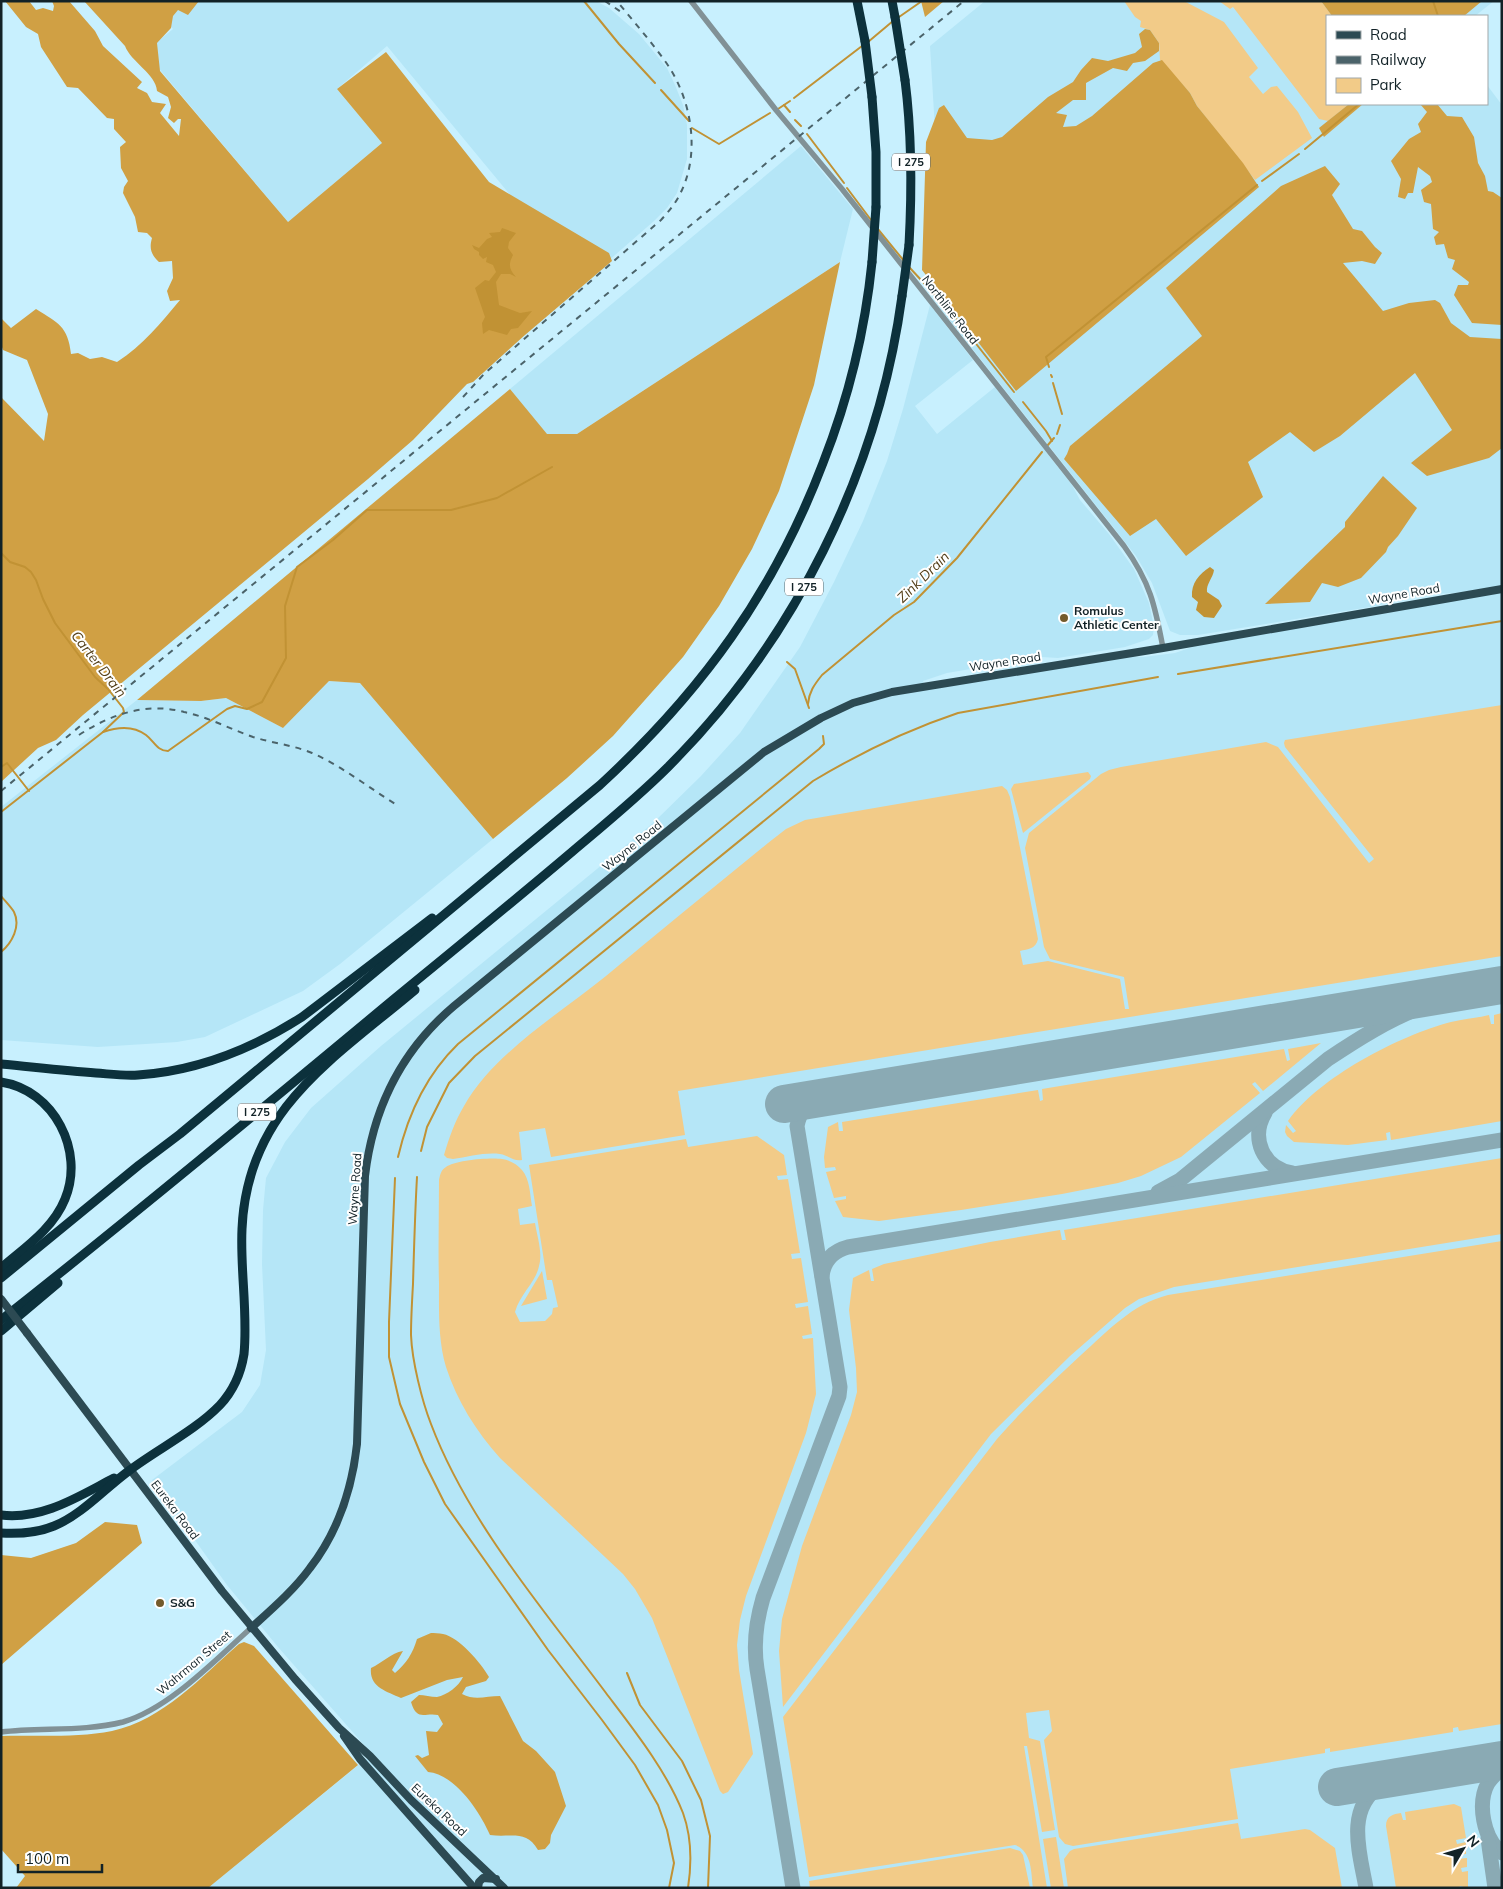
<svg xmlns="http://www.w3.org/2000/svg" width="1503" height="1889" font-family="Mulish,sans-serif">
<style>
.built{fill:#b5e6f7}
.green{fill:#f2cb88}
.forest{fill:#d0a044}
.water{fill:#c19234}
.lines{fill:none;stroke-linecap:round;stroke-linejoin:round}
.stream{stroke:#c19234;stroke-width:2}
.taxiway{stroke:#8aaab4;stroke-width:15}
.runway{stroke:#8aaab4;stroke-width:38}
.minor{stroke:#819196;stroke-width:5.5}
.major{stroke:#2c4a53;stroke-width:8}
.highway{stroke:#0c313c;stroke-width:9}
.rail{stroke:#4b636a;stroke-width:2;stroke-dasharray:6 6;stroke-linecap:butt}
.major-bridge{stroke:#2c4a53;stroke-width:8}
.highway-bridge{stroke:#0c313c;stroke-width:9}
.poi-dot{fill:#745b2c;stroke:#fff;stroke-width:2}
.labels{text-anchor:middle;stroke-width:4;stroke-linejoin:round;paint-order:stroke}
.shield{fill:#fff;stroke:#596468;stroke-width:1}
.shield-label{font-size:11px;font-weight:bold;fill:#122227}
.street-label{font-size:12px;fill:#122227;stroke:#fff}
.poi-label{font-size:12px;font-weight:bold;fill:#122227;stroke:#fff;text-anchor:start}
.water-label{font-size:14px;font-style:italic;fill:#55411b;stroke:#fff}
</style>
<rect width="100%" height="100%" fill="#c8f0fe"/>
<g class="built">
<polygon points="150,1 596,1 609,8 639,34 667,68 675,85 683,105 687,125 687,159 677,193 667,208 654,221 583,283 387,46 337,89 382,143 288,222 145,52 173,29"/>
<polygon points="985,1 1494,1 1475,16 1327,16 1327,104 1487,104 1487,85 1502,105 1502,586 1455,593 1433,594 1405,598 1376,606 1198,635 1180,635 1170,631 1152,583 1136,556 933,299 938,180 930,46"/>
<polygon points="801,146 853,209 840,262 577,434 547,435 510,389"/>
<polygon points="930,305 973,360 915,406 937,434 995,387 1072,485 1080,500 1109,534 1134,569 1149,603 1154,627 1153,635 1149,639 1125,647 1058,658 1042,657 947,673 923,681 926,689 1126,656 1143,657 1175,653 1198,645 1502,592 1502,1888 208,1888 372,1754 278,1647 227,1585 152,1480 242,1412 260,1385 266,1350 262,1264 263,1210 266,1178 285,1142 311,1108 381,1046 653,823 701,776 740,733 800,647 834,582 863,521 887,461 903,409"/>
<polygon points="329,681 360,683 493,839 340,964 303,991 205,1037 177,1042 98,1047 1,1040 1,807 137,700 201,701 226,698 283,728"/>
</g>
<g class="green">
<polygon points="1124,1 1184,1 1224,22 1258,68 1249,77 1263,94 1271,87 1277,86 1298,112 1312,138 1255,180 1197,106 1190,93 1160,60 1159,43 1150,30 1140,27 1141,21 1135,17"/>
<polygon points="1219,1 1321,1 1332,16 1327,16 1327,104 1349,104 1328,121 1319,119 1233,7 1230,9"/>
<path d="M 1502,705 L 1502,956 L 678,1091 L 685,1135 L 551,1157 L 545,1128 L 519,1132 L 522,1160 C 514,1162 508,1155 500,1154 C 485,1152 468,1157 453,1159 L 447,1158 L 444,1155 C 449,1138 455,1121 464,1106 C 494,1053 559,1014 606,976 C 660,931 714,887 768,843 L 786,829 L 805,820 L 1002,786 L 1007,790 L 1010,797 L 1038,939 C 1036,949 1028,949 1020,951 L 1023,965 L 1048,961 L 1120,979 L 1125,1009 L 1129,1009 L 1124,977 L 1050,959 L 1044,947 L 1025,848 L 1029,833 L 1101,774 L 1109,770 L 1121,767 L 1266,742 L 1278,747 L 1369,863 L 1374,859 L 1285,747 L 1284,743 L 1285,740 Z"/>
<polygon points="1088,772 1091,776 1090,779 1023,833 1011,789 1014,784"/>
<path d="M 1502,1013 L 1502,1121 L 1391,1140 L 1390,1132 L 1386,1133 L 1387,1140 L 1348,1145 L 1294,1142 L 1287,1136 L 1285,1132 L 1286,1125 L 1293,1133 L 1296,1131 L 1288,1121 C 1318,1078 1400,1035 1451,1022 C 1464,1019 1477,1018 1489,1015 L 1491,1024 L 1494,1024 L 1494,1015 Z"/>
<polygon points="1321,1043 1263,1091 1255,1082 1252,1084 1260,1093 1181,1157 1141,1176 1118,1183 1062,1194 961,1210 879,1221 843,1217 835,1201 846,1199 846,1196 834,1198 826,1172 836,1170 835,1167 825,1168 824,1157 828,1127 838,1122 839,1131 843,1131 842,1122 1038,1090 1040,1101 1043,1100 1042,1089 1284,1049 1287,1061 1290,1060 1288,1049"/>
<path d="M 757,1136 L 784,1155 L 787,1175 L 777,1176 L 778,1180 L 788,1179 L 800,1253 L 791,1254 L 792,1259 L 801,1258 L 808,1302 L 795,1304 L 796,1308 L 808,1306 L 812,1334 L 802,1336 L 803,1339 L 813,1338 L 816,1394 L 806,1433 L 746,1596 L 740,1620 L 737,1645 L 739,1670 L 753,1754 L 728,1792 L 723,1794 L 720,1791 L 652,1618 L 635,1589 L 623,1574 L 500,1458 C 476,1431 457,1401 446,1367 C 438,1340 439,1311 439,1283 C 438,1249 439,1214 439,1180 C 440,1175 441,1170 446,1167 C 454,1160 492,1157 502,1159 C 509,1160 517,1164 522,1170 C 530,1179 530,1195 532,1206 L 518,1209 L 520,1225 L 535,1223 C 537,1236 543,1253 539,1266 C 536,1282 520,1294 515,1312 L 520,1322 L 545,1321 L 552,1314 L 553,1308 L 558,1307 L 552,1280 L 547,1280 L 529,1165 L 686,1139 L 688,1147 Z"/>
<polygon points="1502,1158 1502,1234 1174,1287 1139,1299 1125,1308 1070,1356 991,1434 783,1707 779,1651 782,1619 802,1546 851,1415 857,1392 856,1368 849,1310 853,1278 869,1270 871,1281 874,1281 872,1269 884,1264 990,1242 1060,1230 1062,1240 1066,1240 1064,1230"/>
<path d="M 1502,1241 L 1502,1724 L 1459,1731 L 1458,1727 L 1453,1728 L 1453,1732 L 1330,1752 L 1330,1748 L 1325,1749 L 1325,1753 L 1230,1769 L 1238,1819 L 1073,1846 L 1065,1844 L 1059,1837 L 1044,1740 L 1052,1731 L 1049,1710 L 1026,1713 L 1029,1738 L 1040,1741 L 1055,1830 L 1042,1832 L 1027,1746 L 1024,1746 L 1047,1888 L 1033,1888 C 1031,1872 1032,1851 1015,1845 L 809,1877 L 783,1717 L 997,1439 C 1023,1409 1052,1382 1081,1355 C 1108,1331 1132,1304 1168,1295 Z"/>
<polygon points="542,1271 547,1299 521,1306"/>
<path d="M 1454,1804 L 1461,1807 L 1466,1838 L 1456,1840 L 1457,1844 L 1466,1842 L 1466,1854 L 1457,1855 L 1457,1859 L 1467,1858 L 1467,1867 L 1461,1868 L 1462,1872 L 1468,1871 L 1468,1888 L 1460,1886 L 1459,1888 L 1396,1888 L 1386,1826 C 1386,1816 1393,1814 1401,1813 L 1403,1820 L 1406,1820 L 1405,1812 Z"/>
<polygon points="1238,1823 1241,1839 1305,1829 1310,1830 1335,1848 1342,1888 1068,1888 1064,1859 1070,1851 1074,1849"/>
<polygon points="1056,1837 1064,1888 1051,1888 1043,1839"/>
<polygon points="1010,1848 1020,1851 1023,1855 1030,1888 810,1888 809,1881"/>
</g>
<g class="forest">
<path d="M 5,1 L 29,1 L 36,10 L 43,8 L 53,11 L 54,6 L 52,1 L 69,1 L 95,31 L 103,46 L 142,82 L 137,88 L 147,93 L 152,102 L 166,104 L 160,113 L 179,136 L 181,119 L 178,119 L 174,123 L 168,118 L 171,107 L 168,97 L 157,91 C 156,74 131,62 125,46 L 84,1 L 199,1 L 188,15 L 178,10 L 173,16 L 171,28 L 157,43 L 160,71 L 288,222 L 382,143 L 337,89 L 386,52 L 489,182 L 609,253 L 612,261 L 525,335 L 473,382 L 467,384 L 413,440 L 368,479 L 83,715 L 56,740 L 38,748 L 1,782 L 1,397 L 44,441 L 48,414 L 27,360 L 3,350 L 1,344 L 1,318 L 11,328 L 36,309 C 58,323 68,326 71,354 L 78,353 L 90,359 L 102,357 L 117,362 C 143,345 161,323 180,300 L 170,301 L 167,291 L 173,278 L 172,261 L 159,262 C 151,255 149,248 152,238 L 147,233 L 138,232 L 135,217 L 123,193 L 124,187 L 128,181 L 121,168 L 120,147 L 126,142 L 114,129 L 114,119 L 107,118 L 78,88 L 67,87 L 41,47 L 38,34 L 26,27 Z"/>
<polygon points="921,1 944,1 925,17"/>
<polygon points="1321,1 1482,1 1464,16 1332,16"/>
<polygon points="1145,29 1150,30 1159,43 1159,51 1145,61 1133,63 1127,71 1113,68 1086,83 1086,100 1073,100 1056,113 1067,115 1063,127 1076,126 1092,116 1153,63 1162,60 1190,93 1197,106 1243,163 1259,187 1016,391 922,270 926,142 939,108 944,105 967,138 992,140 1002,137 1048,97 1073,82 1081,70 1092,58 1108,61 1135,53 1142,47 1139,34"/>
<polygon points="1349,104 1363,104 1324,137 1319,128"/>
<polygon points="1420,104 1437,104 1447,116 1462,117 1474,137 1478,163 1485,176 1488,191 1493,192 1502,198 1502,325 1472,323 1454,295 1458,285 1468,285 1469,282 1452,269 1455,260 1448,258 1444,244 1436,245 1434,237 1439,232 1433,229 1431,204 1424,202 1421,190 1432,182 1430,176 1418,167 1413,193 1408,193 1405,199 1398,197 1401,179 1391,161 1409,139 1421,132 1418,124 1427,112"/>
<polygon points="1325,166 1340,184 1332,195 1353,229 1362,231 1375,247 1382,253 1375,264 1362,261 1343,263 1383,311 1409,303 1435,300 1440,303 1451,323 1470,337 1502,339 1502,448 1489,458 1427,476 1411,463 1452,430 1415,373 1340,436 1314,452 1290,432 1248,462 1263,497 1186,556 1156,519 1130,536 1064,459 1067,454 1070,446 1202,336 1166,288 1281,186"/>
<polygon points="840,262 814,385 779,491 752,549 719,606 683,657 613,736 567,778 493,839 360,683 329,681 283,728 226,698 201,701 137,700 510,389 547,434 577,434"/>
<polygon points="1383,476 1417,508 1398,536 1388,547 1386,552 1361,578 1338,587 1322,583 1310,602 1265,604 1345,527 1345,522"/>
<polygon points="105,1522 137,1525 142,1543 1,1665 1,1555 31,1558 76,1543"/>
<path d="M 431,1633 C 434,1633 439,1633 443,1634 C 459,1637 481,1663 489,1677 L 486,1681 L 466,1687 L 462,1694 C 475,1701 486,1696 500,1696 L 523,1741 L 536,1751 L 555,1772 L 566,1806 L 551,1835 L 550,1843 L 545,1849 L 538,1850 C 526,1829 511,1838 490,1835 C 480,1812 455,1774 428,1772 L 415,1756 L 418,1755 L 422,1758 L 429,1755 L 426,1731 L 437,1732 L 443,1724 L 438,1715 C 425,1712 417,1722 411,1702 L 419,1695 C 424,1695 431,1697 437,1697 C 447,1695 459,1686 463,1677 L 447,1680 L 401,1698 C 386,1691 369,1687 371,1668 C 382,1663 391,1653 403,1651 L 392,1670 L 395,1673 C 406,1664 413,1653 417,1639 Z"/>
<path d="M 244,1642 L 254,1646 L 358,1765 L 208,1888 L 16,1888 L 25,1876 L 1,1849 L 1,1736 C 36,1735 77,1738 112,1731 C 163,1720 201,1677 239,1644 Z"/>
</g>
<g class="water">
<path d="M 502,228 L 516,233 L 509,242 L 508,248 L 513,255 C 508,265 509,269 516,277 L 510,274 L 501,274 L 496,282 L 499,305 L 520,313 L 532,311 L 518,328 L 511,329 L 507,335 L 489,330 L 483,334 L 482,323 L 485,317 L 475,288 L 485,280 L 489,281 L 496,272 L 493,265 L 486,262 L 487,257 L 483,259 L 479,255 L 479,252 L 474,249 L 472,245 L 479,248 L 487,239 L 492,237 L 489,233 L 500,232 Z"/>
<path d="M 1210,567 L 1214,570 C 1213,578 1206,584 1207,592 L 1219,600 L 1222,606 L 1214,618 L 1204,617 L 1196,610 L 1198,602 L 1192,597 C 1191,583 1199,574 1210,567 Z"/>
</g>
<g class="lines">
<g class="stream">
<polyline points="584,1 619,44 655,83"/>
<polyline points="1433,1 1438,16"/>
<polyline points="899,17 922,1"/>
<polyline points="868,42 893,21"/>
<polyline points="661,90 689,121"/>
<polyline points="794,98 862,46"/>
<polyline points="784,105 790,112"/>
<polyline points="778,109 790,101"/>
<polyline points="795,120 801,126"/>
<polyline points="692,128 719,144 770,113"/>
<polyline points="807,134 844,183"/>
<polyline points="1305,149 1359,104"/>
<polyline points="1262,181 1299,154"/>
<polyline points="847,188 871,220"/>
<polyline points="877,228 904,261"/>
<polyline points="909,267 949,310"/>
<polyline points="955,317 1014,392"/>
<polyline points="1049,367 1046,357 1257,185"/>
<polyline points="1051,375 1052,377"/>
<polyline points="1053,383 1062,414"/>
<polyline points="1023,402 1046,431 1052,441"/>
<polyline points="1057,434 1060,425"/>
<polyline points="1047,446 1054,438"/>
<polyline points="1,553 10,562 25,567 31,572 36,580 43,599 55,623 95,677 108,689 123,708 124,712 103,732 1,812"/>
<polyline points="787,662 795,669 809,708"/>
<polyline points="1178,674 1502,621"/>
<path d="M 808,704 C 809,692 814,685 822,675 L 894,615 L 914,602 L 957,558 L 1042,452"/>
<path d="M 103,732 C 117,727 133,725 146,735 C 154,741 157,751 168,751 L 227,709 L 235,706 L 247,709 L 262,702 L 286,658 L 285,606 L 297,567 L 333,540 L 367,510 L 451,510 L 497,498 L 552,467"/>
<polyline points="1,767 7,763 29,791"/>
<path d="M 1,896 C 5,901 11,907 14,912 C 21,926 12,943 1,952"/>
<path d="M 421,1151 L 427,1127 L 449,1083 L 475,1056 L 813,781 C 858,754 907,730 958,713 L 1158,677"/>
<path d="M 398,1157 C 408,1114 426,1075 458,1044 L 819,749 L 824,744 L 823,736"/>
<path d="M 417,1177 C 415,1212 414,1248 413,1284 C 412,1301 411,1318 411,1335 C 412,1361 422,1401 431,1424 C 468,1522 544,1610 606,1693 C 634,1730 666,1770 683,1813 C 692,1838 692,1862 688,1888"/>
<polyline points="395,1178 389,1322 389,1357 400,1404 424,1462 445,1504 548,1650 602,1720 635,1765 658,1805 667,1830 674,1863 669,1888"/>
<polyline points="627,1673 640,1705 682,1761 701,1800 710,1836 708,1888"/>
</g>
<g class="taxiway">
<path d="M 1265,1113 C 1250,1138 1263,1168 1292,1173"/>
<path d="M 1158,1192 L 1180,1180 L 1328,1059 C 1358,1039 1388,1020 1422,1007 C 1441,1000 1462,994 1481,988"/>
<path d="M 822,1276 C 824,1260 833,1251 848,1247 L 1502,1140"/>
<path d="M 1502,1768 C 1497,1773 1492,1777 1488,1783 C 1477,1803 1483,1839 1502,1853"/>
<polyline points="1488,1839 1495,1888"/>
<path d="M 793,1888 L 757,1669 C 753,1644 756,1622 763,1598 L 839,1396 L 840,1387 L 797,1126 C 800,1111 807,1102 822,1098"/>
<path d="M 1366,1888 C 1360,1854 1345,1809 1380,1786 C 1388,1780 1399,1778 1409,1775"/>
</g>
<g class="runway">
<polyline points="784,1104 1502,985"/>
<polyline points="1337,1787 1502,1760"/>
</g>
<g class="minor">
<path d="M 691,1 L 776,110 L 842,189 L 1124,546 C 1150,582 1155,605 1163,648"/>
<path d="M 1,1732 C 41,1727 83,1732 123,1722 C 169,1709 216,1659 251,1628"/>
</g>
<g class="major">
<polyline points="27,1333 222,1591 295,1679 339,1728 370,1756 411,1800 504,1888"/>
<path d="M 251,1628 C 272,1609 294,1590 310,1568 C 338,1532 352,1489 357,1444 L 365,1176 C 373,1108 402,1050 454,1006 L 764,752 L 821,718 L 853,703 L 892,692 L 1163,648 L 1502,589"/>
<polyline points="344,1736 360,1759 474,1888"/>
<polyline points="478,1888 479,1882 483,1878 496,1879"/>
</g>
<g class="highway">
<polyline points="857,1 865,41"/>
<polyline points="892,1 895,17"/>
<path d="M 905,80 C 912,135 912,190 909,245"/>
<polyline points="872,97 876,152 876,207"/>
<path d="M 1,1064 C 33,1067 64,1071 96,1073 C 110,1074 124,1076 138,1075 C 198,1071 252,1049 302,1017 L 432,918"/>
<path d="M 1,1082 C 54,1090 85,1151 65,1199 C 53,1229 24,1248 1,1268"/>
<path d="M 1,1278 L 139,1165 L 180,1134 L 600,785 C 702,691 774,592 823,463 C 849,397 865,331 872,262"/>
<path d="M 1,1320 C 134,1215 264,1107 394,999 C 454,950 514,901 573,851 C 605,824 638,797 668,767 C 794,641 878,473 902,296"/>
<polyline points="1,1331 58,1283"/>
<path d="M 1,1515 C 43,1520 79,1496 114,1478"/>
<path d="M 1,1533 C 19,1534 37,1533 54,1526 C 83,1514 105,1488 130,1470 C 158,1449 196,1430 220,1405 C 233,1391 241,1373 244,1354 C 248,1312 240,1270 242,1229 C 247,1110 332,1060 415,990"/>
</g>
<g class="rail">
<polyline points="605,1 621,12"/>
<path d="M 463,397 L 484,374 L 661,220 C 669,211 676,203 681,192 C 701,151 691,97 665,61 C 650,40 633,21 617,1"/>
<path d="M 79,735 C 111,714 147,702 184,712 C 208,717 230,729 253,737 C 272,743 293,745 312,753 C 342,766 369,788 397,805"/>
<polyline points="1,791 964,1"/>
</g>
<polyline class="major-bridge" points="1,1299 27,1333"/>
<g class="highway-bridge">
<polyline points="895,17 905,80"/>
<polyline points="865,41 872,97"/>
<polyline points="872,262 876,207"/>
<polyline points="902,296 909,245"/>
</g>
</g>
<g class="poi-dot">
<circle cx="1064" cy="618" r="5"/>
<circle cx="160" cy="1603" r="5"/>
</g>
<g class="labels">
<g class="shield">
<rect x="892" y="153.5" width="38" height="17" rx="4"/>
<rect x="785" y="578.5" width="38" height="17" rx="4"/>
<rect x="238" y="1103.5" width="38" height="17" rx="4"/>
</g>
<g class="shield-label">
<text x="911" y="166">I 275</text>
<text x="804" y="591">I 275</text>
<text x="257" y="1116">I 275</text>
</g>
<g class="street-label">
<text transform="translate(950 310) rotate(52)" y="4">Northline Road</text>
<text transform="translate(1404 594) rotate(-10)" y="4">Wayne Road</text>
<text transform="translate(1005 662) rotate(-9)" y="4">Wayne Road</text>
<text transform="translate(632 846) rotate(-39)" y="4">Wayne Road</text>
<text transform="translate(355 1189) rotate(-86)" y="4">Wayne Road</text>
<text transform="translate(175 1510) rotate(53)" y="4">Eureka Road</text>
<text transform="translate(194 1663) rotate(-40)" y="4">Wahrman Street</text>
<text transform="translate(439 1810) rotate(43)" y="4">Eureka Road</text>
</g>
<g class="poi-label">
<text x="1074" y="615">Romulus<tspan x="1074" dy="14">Athletic Center</tspan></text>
<text x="170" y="1607">S&amp;G</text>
</g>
<g class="water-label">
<text transform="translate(923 577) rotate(-44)" y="5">Zink Drain</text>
<text transform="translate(99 664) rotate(52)" y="5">Carter Drain</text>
</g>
</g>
<rect width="1503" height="1889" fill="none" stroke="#122227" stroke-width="5"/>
<rect x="1326" y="15" width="162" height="90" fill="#ffffff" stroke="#a0a7a9"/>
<rect x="1336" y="31" width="25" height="8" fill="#2c4a53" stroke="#a0a7a9"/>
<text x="1370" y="40" font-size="15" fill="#122227">Road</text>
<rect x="1336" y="56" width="25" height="8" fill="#4b636a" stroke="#a0a7a9"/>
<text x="1370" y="65" font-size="15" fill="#122227">Railway</text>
<rect x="1336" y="78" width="25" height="15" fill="#f2cb88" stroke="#a0a7a9"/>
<text x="1370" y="90" font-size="15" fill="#122227">Park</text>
<g transform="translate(1463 1849) rotate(52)" stroke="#ffffff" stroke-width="4" paint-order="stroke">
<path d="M0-4L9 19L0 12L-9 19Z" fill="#122227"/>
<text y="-8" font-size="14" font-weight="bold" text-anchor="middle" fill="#122227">N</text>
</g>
<path d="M18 1864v8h84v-8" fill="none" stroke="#122227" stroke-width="2.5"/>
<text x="25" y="1864" font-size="15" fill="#122227" stroke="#ffffff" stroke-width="4" paint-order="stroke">100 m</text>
</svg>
